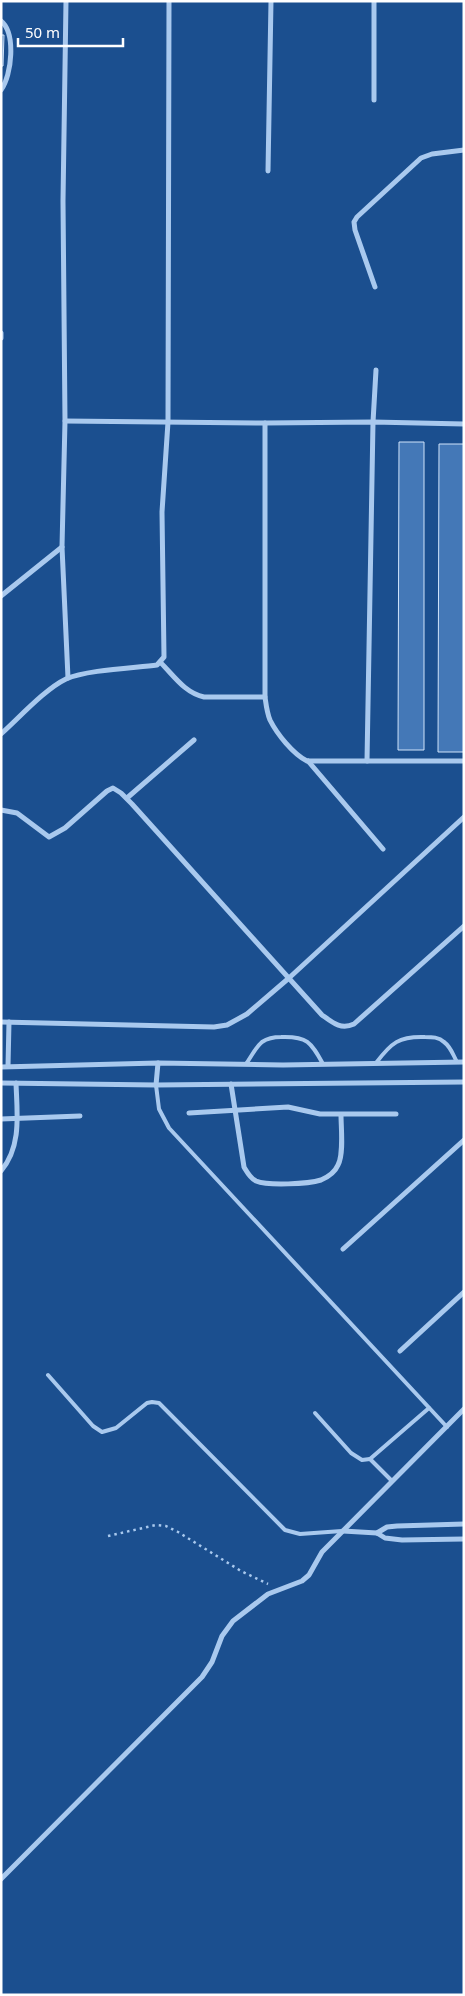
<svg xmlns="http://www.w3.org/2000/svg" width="465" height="1996" font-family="'Noto Sans',sans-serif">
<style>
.building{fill:#4478b7;stroke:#cfe3fa}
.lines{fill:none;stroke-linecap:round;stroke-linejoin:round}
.path{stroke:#a9c9ee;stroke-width:2.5;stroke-dasharray:2.5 4;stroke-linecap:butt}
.lane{stroke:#a9c9ee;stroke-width:4}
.street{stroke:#a9c9ee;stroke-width:5}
</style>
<rect width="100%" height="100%" fill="#1b4f8f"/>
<g class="building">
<polygon points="1,35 4,35 3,66 1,66"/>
<polygon points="399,442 424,442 424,750 398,750"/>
<polygon points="439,444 464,444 464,752 438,752"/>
</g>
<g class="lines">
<polyline class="path" points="108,1536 156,1525 166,1526 178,1532 241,1571 268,1584"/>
<g class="lane">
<path d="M 376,1063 C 391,1043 399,1036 425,1037 C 432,1037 439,1037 444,1042 C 451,1047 453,1055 457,1062"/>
<path d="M 246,1064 C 251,1057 255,1048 262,1042 C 268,1038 274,1037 281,1037 C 307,1036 311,1042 323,1064"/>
<polyline points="156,1085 159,1109 169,1128 447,1427"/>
<polyline points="48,1375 93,1426 102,1432 116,1428 147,1403 152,1402 159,1403 285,1530 300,1534 342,1531"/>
<polyline points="315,1413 351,1453 362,1460 370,1459"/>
<polyline points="392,1481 370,1459 429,1408"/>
</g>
<g class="street">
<polyline points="66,1 63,201 65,421 62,547 68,678"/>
<path d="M 1,21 C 16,33 12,75 1,90"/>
<polyline points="374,100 374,1"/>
<polyline points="268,171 271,1"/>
<polyline points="375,287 355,230 354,222 357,217 421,158 432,154 464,150"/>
<polyline points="1,333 1,338"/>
<polyline points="65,421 265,423 373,422 464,424"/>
<path d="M 265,423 L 265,697 C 266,704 267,713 270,720 C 277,734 293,754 307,761 L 464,761"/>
<polyline points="1,596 62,547"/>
<path d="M 161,663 C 174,676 185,693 204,697 L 265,697"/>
<path d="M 1,734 C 19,718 45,689 66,679 C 86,670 133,668 157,665 L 164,657 L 162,512 L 168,422 L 169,1"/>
<polyline points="308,761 383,849"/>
<polyline points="367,761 373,422 376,370"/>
<polyline points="127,798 194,740"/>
<path d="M 1,810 L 17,813 L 49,837 L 65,828 L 107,791 L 113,788 L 121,793 L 132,804 L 322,1015 C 333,1023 341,1030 354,1024 L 464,926"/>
<polyline points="1,1022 214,1027 227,1025 247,1014 289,978 464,817"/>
<polyline points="8,1066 9,1022"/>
<polyline points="1,1067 158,1063 283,1065 464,1062"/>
<polyline points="1,1083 156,1085 464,1082"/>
<path d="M 231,1084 L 244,1167 C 247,1172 250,1178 256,1181 C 268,1186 308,1184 321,1180 C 328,1177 335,1172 338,1165 C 344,1154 341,1128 341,1115"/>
<polyline points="156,1085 158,1063"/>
<polyline points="189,1113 288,1107 320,1114 396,1114"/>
<polyline points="1,1119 80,1116"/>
<path d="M 1,1171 C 22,1146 17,1113 16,1083"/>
<polyline points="343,1249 464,1140"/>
<polyline points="400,1351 464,1292"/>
<polyline points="343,1531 377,1533 385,1538 402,1540 464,1539"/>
<polyline points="377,1533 387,1527 397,1526 464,1524"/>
<polyline points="1,1879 202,1677 212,1662 222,1636 233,1621 268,1594 302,1581 309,1575 322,1552 464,1409"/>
</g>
</g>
<rect width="465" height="1996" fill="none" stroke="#ffffff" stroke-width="5"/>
<path d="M18 38v8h105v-8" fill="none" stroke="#ffffff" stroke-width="2.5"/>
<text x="25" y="38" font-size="15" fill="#ffffff" stroke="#1b4f8f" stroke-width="4" paint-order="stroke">50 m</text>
</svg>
